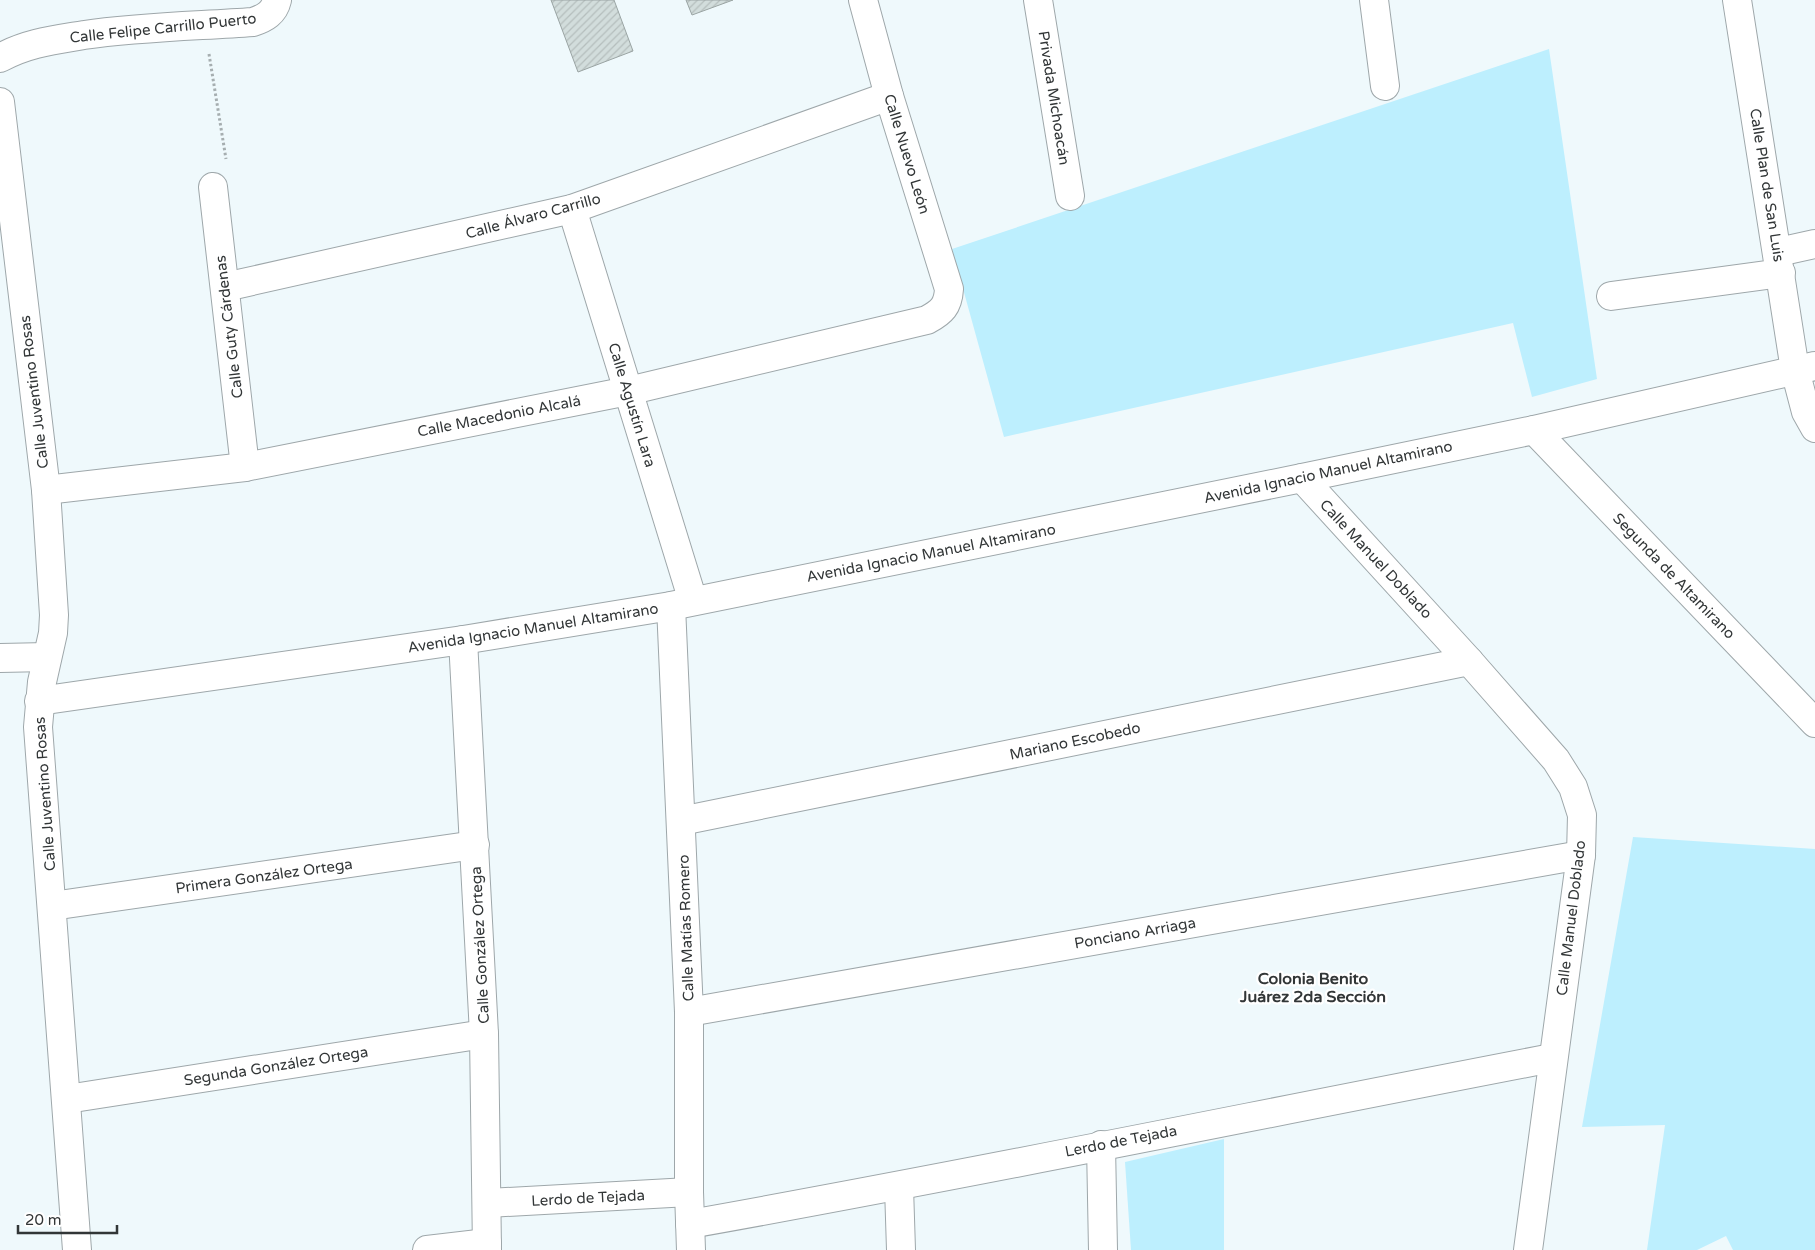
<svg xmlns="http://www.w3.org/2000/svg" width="1815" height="1250" font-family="'Varela Round',sans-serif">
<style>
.grass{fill:#bdeffe}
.building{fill:url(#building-hatch);stroke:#9aa4a3}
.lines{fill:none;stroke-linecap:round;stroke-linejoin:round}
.minor-casing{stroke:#9ea7aa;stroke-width:30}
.path{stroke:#a6aeb0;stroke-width:3;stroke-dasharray:2.5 2.5;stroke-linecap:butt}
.minor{stroke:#fff;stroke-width:28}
.labels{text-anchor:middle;stroke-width:4.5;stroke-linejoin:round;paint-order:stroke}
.street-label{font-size:15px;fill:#323637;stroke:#fff}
.neighbourhood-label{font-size:16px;font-weight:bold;fill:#323637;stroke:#fff}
</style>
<defs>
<pattern id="building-hatch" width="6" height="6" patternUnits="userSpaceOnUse" patternTransform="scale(1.25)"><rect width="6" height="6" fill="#d2dddc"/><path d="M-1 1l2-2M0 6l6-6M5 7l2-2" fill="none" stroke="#b5bebd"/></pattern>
</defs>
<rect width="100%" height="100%" fill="#eff9fc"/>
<g class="grass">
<polygon points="1549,49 1597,379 1532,397 1513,323 1004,437 952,249"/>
<polygon points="1633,837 1815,849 1815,1250 1733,1250 1726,1236 1697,1250 1647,1250 1665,1125 1582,1127"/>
<polygon points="1224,1139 1224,1250 1131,1250 1125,1162"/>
</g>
<g class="building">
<polygon points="551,0 614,0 633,51 578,72"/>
<polygon points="686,0 733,0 692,15"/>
</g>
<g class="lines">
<g class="minor-casing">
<g id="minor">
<polyline points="1038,0 1070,196"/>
<polyline points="1374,0 1385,86"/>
<polyline points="1737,0 1795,370 1806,412 1815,428"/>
<path d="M 0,58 C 27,43 54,40 84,35 C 140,27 197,26 253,22 C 265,18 274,13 277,0"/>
<polyline points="0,102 46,490 54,615 53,633 42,682 38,727 77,1250"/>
<polyline points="213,187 245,467"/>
<polyline points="572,209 693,601"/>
<polyline points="1778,252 1815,244"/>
<polyline points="225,287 572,209 889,96"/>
<polyline points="1611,296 1781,273"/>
<polyline points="1534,430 1815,723"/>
<polyline points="1302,478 1469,661 1556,760 1573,787 1582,815 1581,855 1528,1250"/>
<path d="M 46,490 L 245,467 L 628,391 L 927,320 C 942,312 948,306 949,289 L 889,96 L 863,0"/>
<polyline points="671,606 689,1012 689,1192 691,1250"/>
<polyline points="463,640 484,1034 487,1250"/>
<polyline points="0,658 47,657"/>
<polyline points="39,701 463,640 671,606 1302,478 1534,430 1815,366"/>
<polyline points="681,821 1469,661"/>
<polyline points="52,906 475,845"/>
<polyline points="689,1012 1581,855"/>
<polyline points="67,1099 484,1034"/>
<polyline points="1101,1145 1103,1250"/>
<polyline points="899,1187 901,1250"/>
<polyline points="488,1203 689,1192"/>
<path d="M 690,1224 C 978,1173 1265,1113 1552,1058"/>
<polyline points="427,1250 487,1243"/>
</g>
</g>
<polyline class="path" points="209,54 226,159"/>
<use href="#minor" class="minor"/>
</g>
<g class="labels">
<g class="street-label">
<text transform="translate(163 28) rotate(-6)" y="5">Calle Felipe Carrillo Puerto</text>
<text transform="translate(1054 98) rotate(81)" y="5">Privada Michoacán</text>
<text transform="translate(907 154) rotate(73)" y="5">Calle Nuevo León</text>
<text transform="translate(1767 185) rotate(81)" y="5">Calle Plan de San Luis</text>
<text transform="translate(533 216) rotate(-15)" y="5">Calle Álvaro Carrillo</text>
<text transform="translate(229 327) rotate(-97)" y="5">Calle Guty Cárdenas</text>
<text transform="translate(34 392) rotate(-97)" y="5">Calle Juventino Rosas</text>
<text transform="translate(632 405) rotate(73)" y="5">Calle Agustín Lara</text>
<text transform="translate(499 416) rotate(-11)" y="5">Calle Macedonio Alcalá</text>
<text transform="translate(1328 472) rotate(-12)" y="5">Avenida Ignacio Manuel Altamirano</text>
<text transform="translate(931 553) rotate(-11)" y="5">Avenida Ignacio Manuel Altamirano</text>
<text transform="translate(1376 559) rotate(47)" y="5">Calle Manuel Doblado</text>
<text transform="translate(1674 576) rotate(46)" y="5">Segunda de Altamirano</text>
<text transform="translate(533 628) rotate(-9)" y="5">Avenida Ignacio Manuel Altamirano</text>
<text transform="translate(1075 741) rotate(-12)" y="5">Mariano Escobedo</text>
<text transform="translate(45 794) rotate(-94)" y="5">Calle Juventino Rosas</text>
<text transform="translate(264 876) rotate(-8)" y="5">Primera González Ortega</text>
<text transform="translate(1571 918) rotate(-83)" y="5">Calle Manuel Doblado</text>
<text transform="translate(686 928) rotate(-92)" y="5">Calle Matías Romero</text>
<text transform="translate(1135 933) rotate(-10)" y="5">Ponciano Arriaga</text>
<text transform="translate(480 945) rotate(-93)" y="5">Calle González Ortega</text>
<text transform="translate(276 1066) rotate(-9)" y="5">Segunda González Ortega</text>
<text transform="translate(1121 1141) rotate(-11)" y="5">Lerdo de Tejada</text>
<text transform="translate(588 1198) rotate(-3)" y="5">Lerdo de Tejada</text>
</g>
<g class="neighbourhood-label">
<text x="1313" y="984">Colonia Benito<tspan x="1313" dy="18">Juárez 2da Sección</tspan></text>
</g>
</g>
<path d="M18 1225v8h99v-8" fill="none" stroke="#323637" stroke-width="2.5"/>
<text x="25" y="1225" font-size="15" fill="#323637" stroke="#ffffff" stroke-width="4" paint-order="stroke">20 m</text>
</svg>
